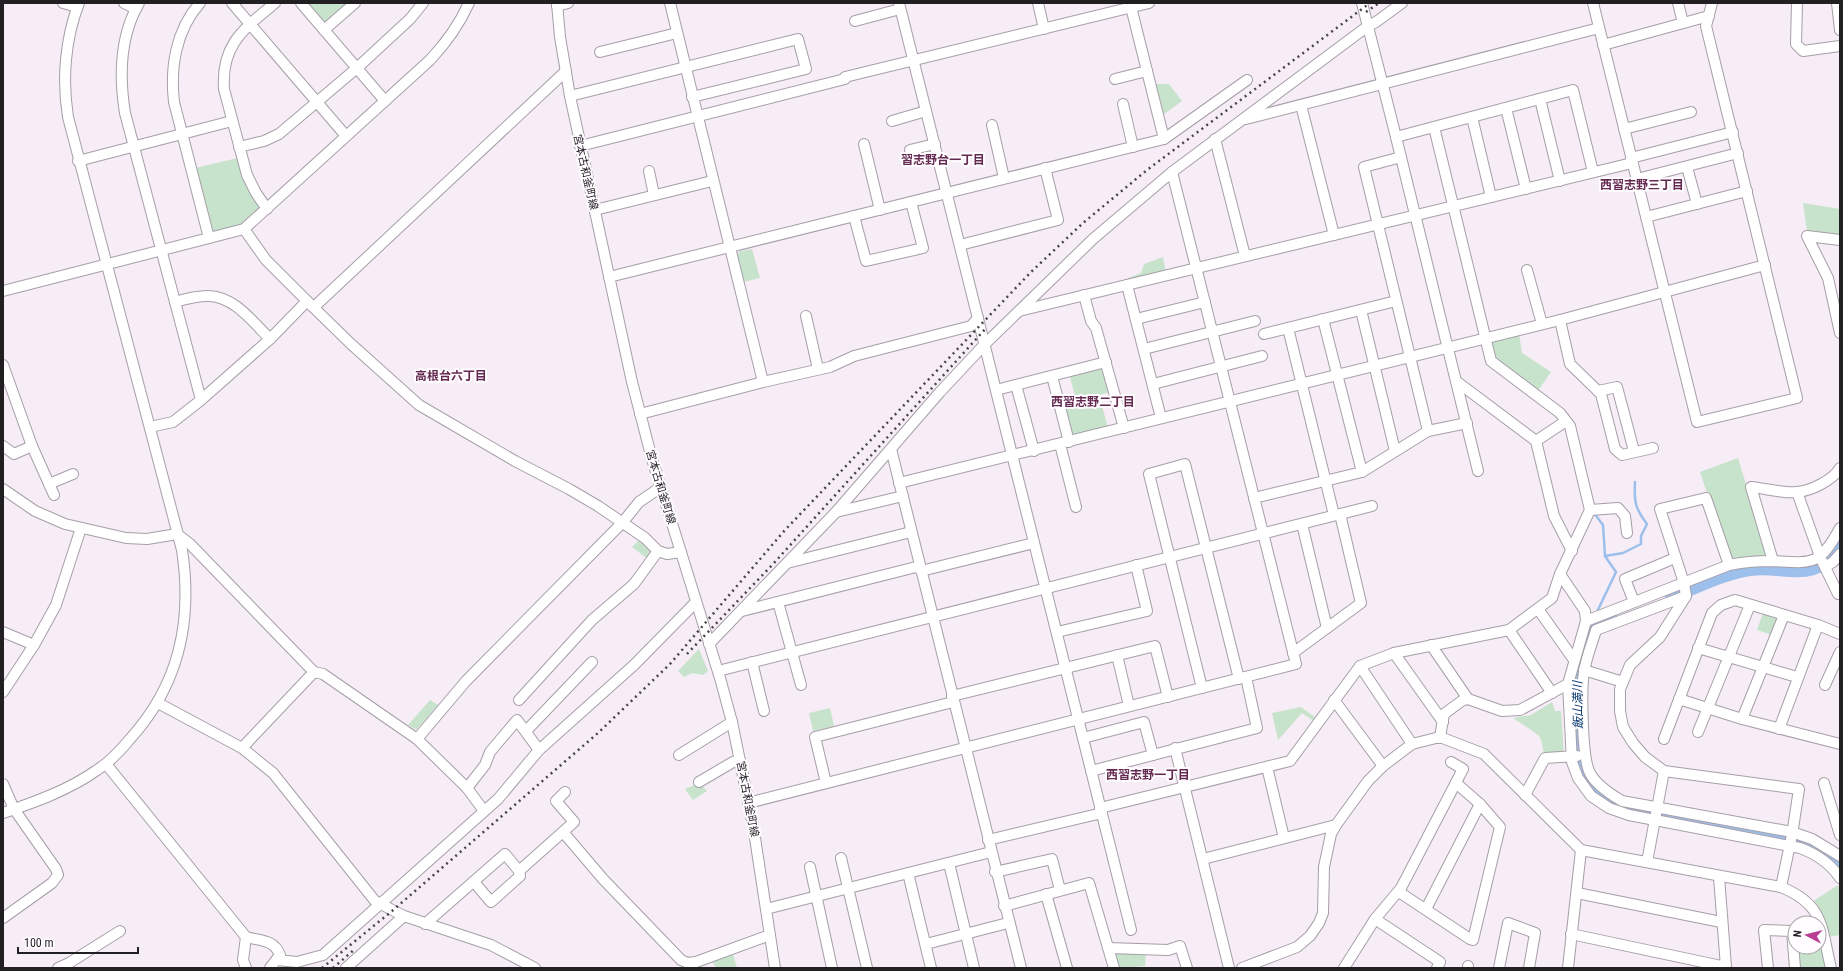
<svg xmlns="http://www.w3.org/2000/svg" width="1843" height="971" font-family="'Roboto Condensed','Noto Sans JP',sans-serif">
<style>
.green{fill:#c7e3cb}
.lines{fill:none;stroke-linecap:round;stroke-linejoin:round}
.stream{stroke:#9cc0eb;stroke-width:2.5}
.river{stroke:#9cc0eb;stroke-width:14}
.minor-casing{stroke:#a69ea8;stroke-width:12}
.minor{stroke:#fff;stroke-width:10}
.rail{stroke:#484449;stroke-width:2.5;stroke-dasharray:2 4;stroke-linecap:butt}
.labels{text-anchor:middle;stroke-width:4;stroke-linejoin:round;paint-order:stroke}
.street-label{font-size:11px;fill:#221f23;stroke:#fffdff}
.neighbourhood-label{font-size:12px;font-weight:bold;fill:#642950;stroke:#fffdff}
.water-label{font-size:12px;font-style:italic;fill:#0b3d71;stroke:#fffdff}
</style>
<rect width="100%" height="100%" fill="#f6edf7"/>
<g class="green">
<polygon points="305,3 351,3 327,24 323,24"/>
<polygon points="1155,84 1169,84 1182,101 1163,115"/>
<path d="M 238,158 L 260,206 C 255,224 231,229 216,233 L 211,230 L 195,168 Z"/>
<polygon points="1803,203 1840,209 1840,236 1807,231"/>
<polygon points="752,249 760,278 743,282 736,255 740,251"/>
<polygon points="1163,257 1166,273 1129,283 1128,278 1141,273 1144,264"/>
<polygon points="1519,334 1522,353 1551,372 1537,392 1494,359 1490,345 1493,340"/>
<polygon points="1103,368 1110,392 1099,395 1108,428 1073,438 1063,408 1077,404 1069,373"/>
<polygon points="1738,458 1768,556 1748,556 1729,559 1700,472"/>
<polygon points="639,540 649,547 652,553 648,559 632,547"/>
<polygon points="1764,610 1779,615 1772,635 1757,630"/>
<polygon points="699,649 708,671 703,675 692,673 684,677 678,671"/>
<polygon points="430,700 438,705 417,729 415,729 408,725"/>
<path d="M 1552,702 L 1555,711 L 1561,711 L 1564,754 L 1544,755 C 1543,749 1542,741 1539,736 C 1536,733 1519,722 1513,718 L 1531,715 Z"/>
<polygon points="1301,707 1316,718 1314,721 1302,713 1278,740 1272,713"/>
<polygon points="830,708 834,726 813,731 809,713"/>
<polygon points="699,783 707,791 693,800 685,789"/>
<polygon points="1838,885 1840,891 1840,935 1827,937 1825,920 1822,913 1812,902"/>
<polygon points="1822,940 1828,968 1798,968 1796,947 1819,947 1819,941"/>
<polygon points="1113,951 1146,951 1145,966 1118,968"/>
<polygon points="733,954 737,968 717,968 711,961"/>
</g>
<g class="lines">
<g class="stream">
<polyline points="1594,513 1603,525 1605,556 1616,572 1596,614"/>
<path d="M 1605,556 L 1623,553 L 1641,544 L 1641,536 L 1647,524 C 1635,508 1634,502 1635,482"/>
</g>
<g class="river">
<path d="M 1672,596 C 1697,587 1723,573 1750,569 C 1785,564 1817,586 1840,543"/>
<polyline points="1611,619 1589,627 1575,682 1580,766 1589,782 1604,797 1611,803 1631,809 1801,842 1820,850 1840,866"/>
</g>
<g class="minor-casing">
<g id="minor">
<polyline points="63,3 77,7"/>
<polyline points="124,3 136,9"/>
<path d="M 139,3 C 120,36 119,76 125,113 L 201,400"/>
<path d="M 200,3 C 176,30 170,67 174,102 L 209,238"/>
<polyline points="232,3 346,136"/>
<polyline points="301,3 385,101"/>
<polyline points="557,3 560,37 570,96 632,382 652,459 720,678 732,722 753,825 775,968"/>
<polyline points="670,3 763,382"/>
<polyline points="899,3 1131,930"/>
<polyline points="1038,3 1044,29"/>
<polyline points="1362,3 1396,137 1478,471"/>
<polyline points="1593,3 1697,422 1797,398 1706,26 1712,3"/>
<polyline points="1678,3 1683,23"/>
<polyline points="1797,3 1796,44 1803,51 1840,46"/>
<polyline points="1837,3 1840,30"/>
<polyline points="557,6 568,3"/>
<polyline points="855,21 900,9"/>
<polyline points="324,30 355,3"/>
<polyline points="1603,45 1709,16"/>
<polyline points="600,52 677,33"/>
<polyline points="845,77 1149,3"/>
<polyline points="1115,79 1147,71"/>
<polyline points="570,96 798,39 806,69 692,97"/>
<polyline points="1540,99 1560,181"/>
<polyline points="1123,104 1133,147"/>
<polyline points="1301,105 1334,235"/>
<polyline points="1506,108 1526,189"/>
<polyline points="1472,117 1491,197"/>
<polyline points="1246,119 1599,28"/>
<polyline points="892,121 926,111"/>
<polyline points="992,125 1004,178"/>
<polyline points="1624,129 1691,112"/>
<polyline points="1396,137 1573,90 1593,172"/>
<polyline points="1164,139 1247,80"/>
<polyline points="1215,139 1245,256"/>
<polyline points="864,144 880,210"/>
<polyline points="580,146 845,79"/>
<polyline points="239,147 264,141 279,134 357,68 410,19 423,3"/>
<polyline points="910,150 935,144"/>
<polyline points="1401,157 1364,167 1428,431"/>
<polyline points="1631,158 1733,132"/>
<polyline points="78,161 232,121"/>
<polyline points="1687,167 1697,204"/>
<polyline points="649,171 654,195"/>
<polyline points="1637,179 1738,153"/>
<path d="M 267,209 L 256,193 L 247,175 L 224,89 C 221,44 244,29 275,3"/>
<polyline points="595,210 712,181"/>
<polyline points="854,216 866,261 923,248 911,202"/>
<polyline points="1646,217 1747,191"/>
<polyline points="244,229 266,260 312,306 314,307 566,71"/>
<polyline points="1840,240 1807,236 1828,278 1840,333"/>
<polyline points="960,245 1058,220 1045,168"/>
<polyline points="1527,270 1542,324"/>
<polyline points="609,277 1164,139 1130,3"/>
<polyline points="1127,285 1161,418"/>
<path d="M 3,291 L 244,229 L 430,60 C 447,42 459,25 469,3"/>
<polyline points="1084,295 1091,321 1096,328 1124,428"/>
<path d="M 175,302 C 185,299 197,296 208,296 C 234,296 253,322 270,339"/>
<polyline points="312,306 351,344 419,405 515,461 569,489 598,506 645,538 658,551 667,554 681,552"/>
<polyline points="1361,310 1395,451"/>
<polyline points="1019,311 1632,163"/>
<polyline points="806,316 818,369"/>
<polyline points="1136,319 1205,302"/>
<polyline points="1323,319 1362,472"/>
<polyline points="1560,320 1570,364 1601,394 1615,449 1622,455 1653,448"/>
<polyline points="1288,328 1334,515"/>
<polyline points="1264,334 1396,301"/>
<polyline points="1144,349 1255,321"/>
<polyline points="3,365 32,446 54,495"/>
<polyline points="1052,376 1069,442"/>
<polyline points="1456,381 1536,441 1554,516 1572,551"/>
<polyline points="1153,384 1262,356"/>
<polyline points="1016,385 1034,451"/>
<polyline points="996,390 1106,362"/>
<polyline points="1598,391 1617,387 1634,451"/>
<polyline points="640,414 763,382 830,367 854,356 971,326 978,318"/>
<polyline points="150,427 173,422 201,400 270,339 307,301"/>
<polyline points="1536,441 1566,421"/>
<polyline points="1060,444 1076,507"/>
<polyline points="3,446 14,454 32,446"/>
<polyline points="891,449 1021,968"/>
<polyline points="899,483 1560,320 1765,265"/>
<polyline points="49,484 73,474"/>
<polyline points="3,489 35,511 65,524 126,538 147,539 177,534 190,544 314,672 323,674 417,739 467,788 484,811"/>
<polyline points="1797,492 1821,559 1838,594 1840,594"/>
<polyline points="1254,498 1362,472 1428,431 1467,423"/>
<polyline points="1590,510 1618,508 1625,516 1627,533"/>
<polyline points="836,512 903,496"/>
<polyline points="1302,524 1327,628"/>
<path d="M 1840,528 C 1819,567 1812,563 1772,561 C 1757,561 1743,562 1729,565 L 1586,621 L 1568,684 L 1572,762 L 1578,778 L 1591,796 L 1609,808 L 1629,815 L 1800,848 C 1816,854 1830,863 1840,878"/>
<path d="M 1773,561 L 1751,487 C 1763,488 1786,494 1797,492 C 1811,491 1833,480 1840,468"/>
<polyline points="787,563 911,532"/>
<polyline points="1729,565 1706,498 1660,509 1684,583 1686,596 1660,637 1630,665 1620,689 1620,711 1623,727 1633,743 1645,757 1664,771 1799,789 1792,835 1781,887"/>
<polyline points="1825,567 1833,562 1840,554"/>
<polyline points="921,571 1034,543"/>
<polyline points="1560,574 1585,611 1586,621"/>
<path d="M 1686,596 L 1596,630 C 1592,644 1586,658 1584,672 C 1581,689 1582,759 1590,773 C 1596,785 1610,794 1622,801 L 1792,832 L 1812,839 L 1840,856"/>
<polyline points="778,602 801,685"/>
<polyline points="1634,602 1625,579 1675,558"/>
<polyline points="1538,609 1574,660"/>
<polyline points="742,611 920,566"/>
<polyline points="1509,630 1552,693"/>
<polyline points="3,632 34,645"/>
<polyline points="1057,632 1147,611 1136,565"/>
<polyline points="709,644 836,512 940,392 985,344 1093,239 1172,172 1368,26 1376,22 1402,3"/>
<polyline points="1431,645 1468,699"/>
<polyline points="1698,648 1797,677"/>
<polyline points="1293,653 1361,603 1340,514"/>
<polyline points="1394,653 1443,722"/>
<polyline points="1117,655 1129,706"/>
<polyline points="752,662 764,711"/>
<polyline points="1360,666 1412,744"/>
<polyline points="1584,670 1623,682"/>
<polyline points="718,671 1372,506"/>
<polyline points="1825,685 1840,652"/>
<polyline points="1202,688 1149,474 1185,464 1239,679"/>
<polyline points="3,692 34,645 56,605 81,528"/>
<polyline points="952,696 1155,646 1168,697"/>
<polyline points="1679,699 1742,719 1840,744"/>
<polyline points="519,700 592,620 634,584 658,551"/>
<polyline points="1334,700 1383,766"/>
<polyline points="158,703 242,748 273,773 375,901 404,916 491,945 535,968"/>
<polyline points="1742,719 1784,615"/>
<polyline points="1779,729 1818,625"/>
<polyline points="526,731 592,662"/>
<polyline points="1698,732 1750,605"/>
<polyline points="1440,737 1444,714 1463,700 1468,699 1502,711 1520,710 1568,684"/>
<polyline points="1083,738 1144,722 1153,755"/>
<polyline points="417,739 466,681 623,522 639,502 661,487"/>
<polyline points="1664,739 1712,613 1721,605 1735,600 1818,625 1840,634"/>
<polyline points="242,748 314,672"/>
<polyline points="1175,748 1229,968"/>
<polyline points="679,755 732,722"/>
<path d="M 106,764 L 246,937 C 260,941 274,939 280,955 L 270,968"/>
<polyline points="1267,767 1284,838"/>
<polyline points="1091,771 1257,728 1246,677"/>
<polyline points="699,782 733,762 740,760"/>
<polyline points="826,783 815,737 953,702"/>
<polyline points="1824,783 1840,835"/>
<polyline points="3,784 14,809 56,869 58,875 52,883 3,918"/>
<polyline points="467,788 485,765 490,752 517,720 539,750"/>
<polyline points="1525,795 1545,758 1577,756"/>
<polyline points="748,803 1296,664 1172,172"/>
<polyline points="1100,808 1290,761 1360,666 1394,653 1509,630 1552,598 1560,574 1590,510 1570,426 1560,413 1491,361 1434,127"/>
<path d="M 3,813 C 35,802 69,790 97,770 C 110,762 120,751 130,739 C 179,685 193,622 182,550 L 68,117 C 62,80 65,39 79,3"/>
<polyline points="563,832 603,879 681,960 688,963 696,962 770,935"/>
<polyline points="988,840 1102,813"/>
<polyline points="841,858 867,968"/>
<polyline points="1203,859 1336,825"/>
<polyline points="1647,862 1664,771"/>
<polyline points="949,863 974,968"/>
<polyline points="810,867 832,968"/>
<polyline points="995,872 1052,859 1060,890"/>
<polyline points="908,873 931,968"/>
<polyline points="474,882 491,902 520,876 519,871"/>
<polyline points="1399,892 1470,939 1473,940 1500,827 1480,804 1456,783"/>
<polyline points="1577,893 1721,922"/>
<polyline points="1046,894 1067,968"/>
<polyline points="1004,906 1089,883 1114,968"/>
<polyline points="766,909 991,852"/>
<polyline points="1426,909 1480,804"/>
<polyline points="1375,919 1440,962 1437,968"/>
<polyline points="425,924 505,854 519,871 574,822 556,801 565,792"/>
<polyline points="1571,934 1726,967 1719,877"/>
<polyline points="246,937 243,960 246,968"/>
<polyline points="926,944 1008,923"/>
<polyline points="1108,948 1168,950 1180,946 1187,968"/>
<polyline points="277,960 297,962 323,955 498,799 539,750 634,665 696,602"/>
<polyline points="58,968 69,963 120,931"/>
<polyline points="346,968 404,916"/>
<path d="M 1242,968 L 1297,947 L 1310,936 L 1319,923 L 1323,913 L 1324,867 L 1331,834 L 1336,825 L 1368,781 L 1383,766 L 1412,744 L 1440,737 L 1484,754 L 1581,850 L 1781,887 C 1825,905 1821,928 1831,968"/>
<polyline points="1344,968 1375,919 1401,888 1463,769 1451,762"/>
<polyline points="1468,968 1468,966"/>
<polyline points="1499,968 1508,923 1535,933 1529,968"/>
<polyline points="1568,968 1581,850"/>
<polyline points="1768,968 1764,930 1792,931 1795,968"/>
</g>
</g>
<use href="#minor" class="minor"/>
<g class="rail">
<polyline points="1366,12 1379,3"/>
<polyline points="687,654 774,563 987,327"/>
<polyline points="322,968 392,911 598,733 670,664 785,530 1031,272 1083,223 1147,170 1370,3"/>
<polyline points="333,968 355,949"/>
</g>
</g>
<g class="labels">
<g class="street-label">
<text transform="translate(586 172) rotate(77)" y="4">宮本古和釜町線</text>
<text transform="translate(661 487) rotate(73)" y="4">宮本古和釜町線</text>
<text transform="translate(748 799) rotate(79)" y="4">宮本古和釜町線</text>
</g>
<g class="neighbourhood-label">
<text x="943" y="164">習志野台一丁目</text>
<text x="1642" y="189">西習志野三丁目</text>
<text x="451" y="380">高根台六丁目</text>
<text x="1093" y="406">西習志野二丁目</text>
<text x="1148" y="779">西習志野一丁目</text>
</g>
<g class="water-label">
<text transform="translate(1578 705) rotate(-91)" y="4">飯山満川</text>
</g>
</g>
<rect width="1843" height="971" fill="none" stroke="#221f23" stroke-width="8"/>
<g transform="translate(1807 935) rotate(277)"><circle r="19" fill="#fffdff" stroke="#a7a4a7"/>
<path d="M0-3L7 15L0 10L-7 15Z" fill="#b83f93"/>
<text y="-6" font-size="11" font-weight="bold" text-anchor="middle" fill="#221f23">N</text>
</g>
<path d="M18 947v6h120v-6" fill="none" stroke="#221f23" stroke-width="2"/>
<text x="24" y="947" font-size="12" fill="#221f23" stroke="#fffdff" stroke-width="3" paint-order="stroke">100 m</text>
</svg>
